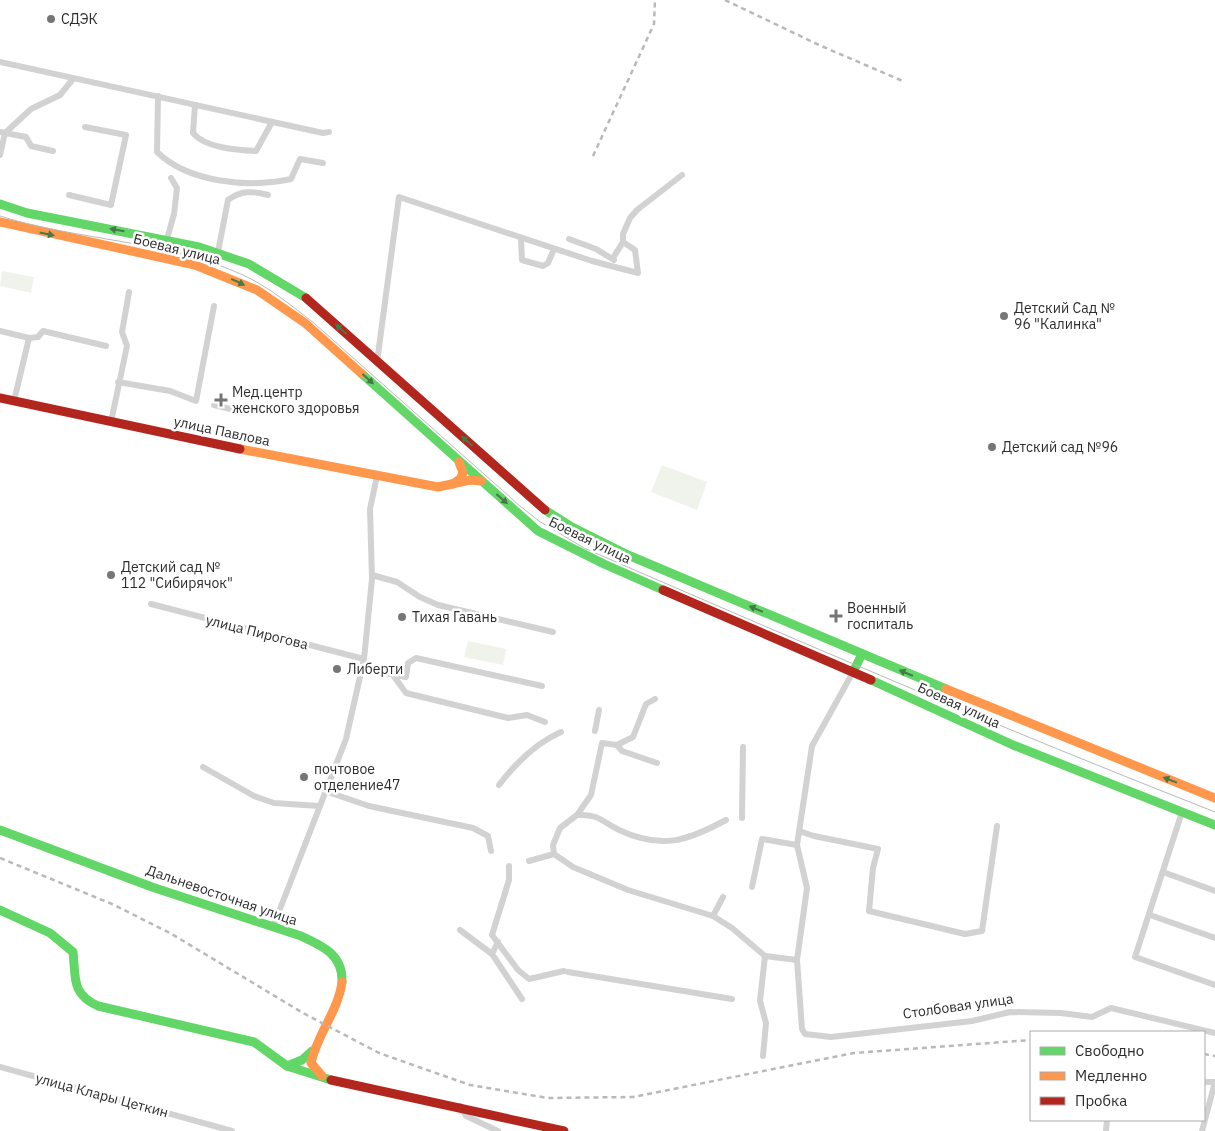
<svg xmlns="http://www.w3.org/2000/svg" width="1215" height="1131" font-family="'IBM Plex Sans',sans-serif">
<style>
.green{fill:#f0f3eb}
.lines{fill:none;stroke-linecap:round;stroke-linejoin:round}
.street{stroke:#d2d2d2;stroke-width:6}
.fast{stroke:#63d668;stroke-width:9}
.slow{stroke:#ff974d;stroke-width:9}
.jam{stroke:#b3261e;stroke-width:9}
.tram{stroke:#b9b9b9;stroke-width:1}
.rail{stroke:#b9b9b9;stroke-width:2.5;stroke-dasharray:5 4;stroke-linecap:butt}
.oneway{fill:#457948}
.poi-dot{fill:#767676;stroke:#fff;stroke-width:2}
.labels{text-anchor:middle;stroke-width:5;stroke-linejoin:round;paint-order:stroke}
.poi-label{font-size:14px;fill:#2d2d2d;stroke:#fff;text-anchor:start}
.street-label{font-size:14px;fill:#2d2d2d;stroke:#fff}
</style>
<rect width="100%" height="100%" fill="#fff"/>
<g class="green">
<polygon points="2,271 34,277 31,293 0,286"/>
<polygon points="662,465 707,482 697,510 651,492"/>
<polygon points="468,641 506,649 503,665 464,657"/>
</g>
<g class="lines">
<g class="street">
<polyline points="0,62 323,133 329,132"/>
<path d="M 158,96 L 157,152 C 189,183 249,188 291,179 L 300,159 L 323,163"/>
<path d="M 195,105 L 193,133 C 205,148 237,150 256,151 L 272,122"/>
<polyline points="0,132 26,137 31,146 53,151"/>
<polyline points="0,155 5,133 31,109 60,95 73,79"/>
<polyline points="69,195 111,205 126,135 85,127"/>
<polyline points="521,238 522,260 543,266 548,263 554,249"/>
<polyline points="167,239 174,214 177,188 171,178"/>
<polyline points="569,239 596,249 614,260"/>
<path d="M 218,252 L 228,200 C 241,190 253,191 268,195"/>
<polyline points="613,258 623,242 623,234 630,218 637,210 682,175"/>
<polyline points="0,331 29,338 14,401"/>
<polyline points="29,338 38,337 43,331 106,346"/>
<polyline points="377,362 399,197 592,261 638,273 635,250 623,242"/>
<polyline points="118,382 170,391 196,401 214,306"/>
<polyline points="214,405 239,411"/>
<polyline points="111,422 127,346 122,332 129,292"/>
<polyline points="372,575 397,582 420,597 438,605 553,632"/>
<polyline points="151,604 364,659"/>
<polyline points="362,669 406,677 408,663 416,658 542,686"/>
<polyline points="393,675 406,693 508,718 527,715 545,722"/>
<polyline points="655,699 646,704 633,737 617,745 602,743 591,795 577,815 560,828 553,845 554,854 573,867 628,890 713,916 732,928 765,956 797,960"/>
<polyline points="595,731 599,710"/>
<polyline points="617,745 622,751 657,763"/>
<polyline points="203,767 254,796 274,803 319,806"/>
<path d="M 499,785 C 515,764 536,743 561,732"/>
<polyline points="325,791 369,806 473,828 488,836 491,851"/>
<polyline points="1182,812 1135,957 1215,985"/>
<path d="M 577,815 C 599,814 601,821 619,830 C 662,850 687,841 726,820"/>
<polyline points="742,818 743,747"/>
<polyline points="799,831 814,836 878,849 873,868 869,911 965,934 982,931 997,826"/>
<polyline points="797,845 807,888 797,960 802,1029 805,1034 831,1037 972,1021 1010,1012 1061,1013 1092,1017 1111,1008 1215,1033"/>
<polyline points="529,861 554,854"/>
<polyline points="509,866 509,880 492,935 518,970 529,979 564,971"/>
<polyline points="1163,872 1215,891"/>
<polyline points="752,887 762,839 797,845 812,746 853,672"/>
<polyline points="1150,915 1215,938"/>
<polyline points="713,916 723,897"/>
<polyline points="273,927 346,739 364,659 372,579 370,509 377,476"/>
<polyline points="460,930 492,954"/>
<polyline points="498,942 492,954 522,999"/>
<polyline points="568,972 732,999"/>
<polyline points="763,1056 766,1023 760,1001 765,956"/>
<polyline points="0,1067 232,1131"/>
<polyline points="460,1106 466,1116 498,1131"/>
<polyline points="1106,1131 1107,1120"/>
<polyline points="1202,1131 1215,1082 1204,1082"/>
</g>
<g class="fast">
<polyline points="0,204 27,213 199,247 249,264 306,298"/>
<polyline points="362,374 538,531 604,564 663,590"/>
<polyline points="545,510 572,527 628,555 946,689"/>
<polyline points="853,672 862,654"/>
<polyline points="871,680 1013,745 1215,825"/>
<path d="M 0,830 L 152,887 L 301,936 C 323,946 343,955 342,982"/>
<path d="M 0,910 L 50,933 L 73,952 C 76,978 71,994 98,1006 L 254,1042 L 287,1066 L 331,1080"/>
<polyline points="287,1066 302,1060 312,1051"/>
</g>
<g class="slow">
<polyline points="0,222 195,265 257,290 305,323 362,374"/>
<polyline points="240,449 438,487 470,480 481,481"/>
<polyline points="453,484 460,479 463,473 459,462"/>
<polyline points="946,689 1215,798"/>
<path d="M 322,1076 L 311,1063 C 317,1034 338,1012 342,982"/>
</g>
<g class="jam">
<polyline points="306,298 545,510"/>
<polyline points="0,398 240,449"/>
<polyline points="663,590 871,680"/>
<polyline points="331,1080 564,1131"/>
</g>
<path class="tram" d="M 0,216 C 79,241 167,240 243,275 C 269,287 292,306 315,324 L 520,506 L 539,521 L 584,548 C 793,639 1003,729 1215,812"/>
<g class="rail">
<polyline points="725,0 819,45 905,82"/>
<polyline points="593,156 654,24 655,0"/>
<polyline points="0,858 112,904 170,933 303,1013 379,1053 470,1085 548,1098 633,1097 854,1053 1031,1040"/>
<polyline points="1204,1054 1215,1056"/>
</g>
</g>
<defs><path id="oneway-solid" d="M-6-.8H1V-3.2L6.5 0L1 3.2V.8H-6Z" transform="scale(1.25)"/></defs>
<g class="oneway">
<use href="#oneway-solid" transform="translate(117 230) rotate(-170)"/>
<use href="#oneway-solid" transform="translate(47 234) rotate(12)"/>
<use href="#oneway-solid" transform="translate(238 282) rotate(25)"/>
<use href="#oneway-solid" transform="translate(341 329) rotate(-138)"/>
<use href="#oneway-solid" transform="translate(368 379) rotate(42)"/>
<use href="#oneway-solid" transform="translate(467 441) rotate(-138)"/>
<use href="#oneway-solid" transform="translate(502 499) rotate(41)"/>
<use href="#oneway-solid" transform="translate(756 609) rotate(-157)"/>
<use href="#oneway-solid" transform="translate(906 673) rotate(-157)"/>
<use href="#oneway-solid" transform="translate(1170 780) rotate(-159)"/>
</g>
<g class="poi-dot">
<circle cx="51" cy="19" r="5"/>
<circle cx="1004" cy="316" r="5"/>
<path d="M218.5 392.5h5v5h5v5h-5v5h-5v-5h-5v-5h5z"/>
<circle cx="992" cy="447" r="5"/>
<circle cx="111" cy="575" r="5"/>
<path d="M833.5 608.5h5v5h5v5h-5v5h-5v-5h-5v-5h5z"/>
<circle cx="402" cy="617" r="5"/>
<circle cx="337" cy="669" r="5"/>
<circle cx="304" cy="777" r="5"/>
</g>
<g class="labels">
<g class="poi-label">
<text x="61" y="24">СДЭК</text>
<text x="1014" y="313">Детский Сад №<tspan x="1014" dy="16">96 "Калинка"</tspan></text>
<text x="232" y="397">Мед.центр<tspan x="232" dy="16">женского здоровья</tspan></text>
<text x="1002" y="452">Детский сад №96</text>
<text x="121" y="572">Детский сад №<tspan x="121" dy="16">112 "Сибирячок"</tspan></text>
<text x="847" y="613">Военный<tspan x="847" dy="16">госпиталь</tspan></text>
<text x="412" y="622">Тихая Гавань</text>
<text x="347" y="674">Либерти</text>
<text x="314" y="774">почтовое<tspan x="314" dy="16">отделение47</tspan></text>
</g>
<g class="street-label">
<text transform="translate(177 249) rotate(14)" y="5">Боевая улица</text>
<text transform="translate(222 431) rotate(12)" y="5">улица Павлова</text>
<text transform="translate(590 540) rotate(26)" y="5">Боевая улица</text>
<text transform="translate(257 632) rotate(14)" y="5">улица Пирогова</text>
<text transform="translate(959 705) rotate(25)" y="5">Боевая улица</text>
<text transform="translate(222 895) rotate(19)" y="5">Дальневосточная улица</text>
<text transform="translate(958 1006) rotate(-8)" y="5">Столбовая улица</text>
<text transform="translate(102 1095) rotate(15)" y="5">улица Клары Цеткин</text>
</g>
</g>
<rect x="1030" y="1031" width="175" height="90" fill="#ffffff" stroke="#ababab"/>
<rect x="1040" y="1047" width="25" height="8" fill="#63d668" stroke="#ababab"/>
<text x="1075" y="1056" font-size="15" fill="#2d2d2d">Свободно</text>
<rect x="1040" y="1072" width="25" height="8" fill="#ff974d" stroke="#ababab"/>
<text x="1075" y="1081" font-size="15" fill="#2d2d2d">Медленно</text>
<rect x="1040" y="1097" width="25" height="8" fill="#b3261e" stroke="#ababab"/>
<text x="1075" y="1106" font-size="15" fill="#2d2d2d">Пробка</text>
</svg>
